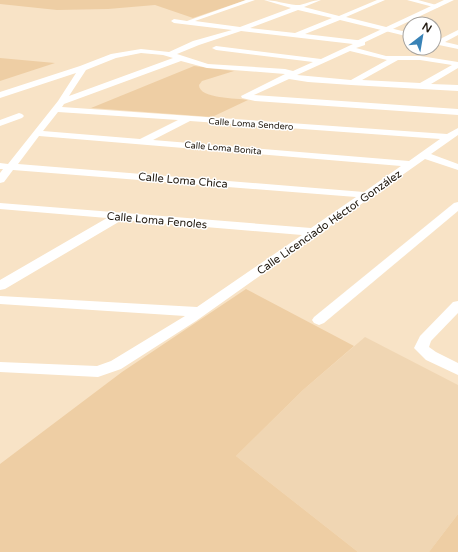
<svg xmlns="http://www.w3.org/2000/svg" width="458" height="552" font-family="'Varela Round',sans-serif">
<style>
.built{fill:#f0d6b3}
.green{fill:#eecea4}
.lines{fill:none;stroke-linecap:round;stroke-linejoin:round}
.minor{fill:#fff;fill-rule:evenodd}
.tertiary{fill:#fff;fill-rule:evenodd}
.labels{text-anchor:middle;stroke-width:3;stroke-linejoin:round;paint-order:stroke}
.far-street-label{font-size:9px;fill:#21190f;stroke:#fff}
.street-label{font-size:11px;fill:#21190f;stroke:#fff}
</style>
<rect width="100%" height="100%" fill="#f8e3c6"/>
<polygon class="built" points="365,337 458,385 458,514 429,552 358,552 236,456 303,390"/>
<g class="green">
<polygon points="0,0 246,0 193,18 155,5 108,9 57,10 0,4"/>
<polygon points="0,58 55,63 0,81"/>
<path d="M 194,66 L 234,71 L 202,81 L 199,85 C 199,99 237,98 248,100 L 212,117 L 91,108 Z"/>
<polygon points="246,289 354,346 303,390 236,456 358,552 0,552 0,464 122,372"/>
<polygon points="458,514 458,552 429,552"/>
</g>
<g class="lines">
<g class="minor">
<path d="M 246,0 L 255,0 L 195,21 L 240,27 L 291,8 L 264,0 C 275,0 285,4 296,5 C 302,6 312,0 321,0 L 304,7 L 339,16 L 377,0 L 385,0 L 346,17 L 410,33 L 410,37 L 340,20 L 305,34 L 365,41 L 365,45 L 356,48 L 386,56 L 420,56 L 458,62 L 458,68 L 431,84 L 458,85 L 458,91 L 351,85 L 308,82 L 289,79 L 254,95 L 458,109 L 458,115 L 255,101 L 242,98 L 241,96 L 285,74 L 207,68 L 181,61 L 64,104 L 62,107 L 447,134 L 458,128 L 458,135 L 431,154 L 458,164 L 458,170 L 425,159 L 196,321 L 121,369 L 98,377 L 0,372 L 0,362 L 97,366 L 111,361 L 185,316 L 0,304 L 0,296 L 197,307 L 302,235 L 122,220 L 5,289 L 0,290 L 0,280 L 107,218 L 0,209 L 0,203 L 311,228 L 356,197 L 13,170 L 4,182 L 0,183 L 0,173 L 3,169 L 0,169 L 0,163 L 8,164 L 58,101 L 76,73 L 0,98 L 0,92 L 80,66 L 111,54 L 141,49 L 169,52 L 193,41 L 232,30 L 174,23 L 171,21 L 174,19 L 187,21 ZM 298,10 L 332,18 L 295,33 L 250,28 ZM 241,31 L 353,44 L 321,59 L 216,46 L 212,48 L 216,50 L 313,62 L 293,71 L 285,69 L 208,64 L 177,54 L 199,45 ZM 350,51 L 387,60 L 351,80 L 297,75 ZM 141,53 L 163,55 L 173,58 L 69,96 L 86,70 L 116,58 ZM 398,60 L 420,60 L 452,65 L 420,83 L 362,80 ZM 58,112 L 178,120 L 140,139 L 43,131 ZM 190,121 L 440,139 L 409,161 L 153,140 ZM 39,136 L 401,166 L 364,192 L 18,164 Z"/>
<polygon points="407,0 418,0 440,6 437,8"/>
<polygon points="458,30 458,35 445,42 458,45 458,49 439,45 434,47 434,40 438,40"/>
<polygon points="19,113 22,114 24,116 22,118 0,126 0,120"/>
<polygon points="458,202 458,211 324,323 319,325 314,323 312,320 314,317 454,203"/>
<polygon points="458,301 458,313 431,341 429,347 436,352 458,363 458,375 426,360 414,348 420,336 453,302"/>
</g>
<polygon class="tertiary" points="444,0 454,0 359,45 356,46 352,43"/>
</g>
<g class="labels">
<g class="far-street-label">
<text transform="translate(251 124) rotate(4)" y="3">Calle Loma Sendero</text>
<text transform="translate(223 148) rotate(5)" y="3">Calle Loma Bonita</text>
</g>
<g class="street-label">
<text transform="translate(183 180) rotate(5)" y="4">Calle Loma Chica</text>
<text transform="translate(157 220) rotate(5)" y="4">Calle Loma Fenoles</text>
<text transform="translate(329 222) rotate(-35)" y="4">Calle Licenciado Héctor González</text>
</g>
</g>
<g transform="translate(422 36) rotate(31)"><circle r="19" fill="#ffffff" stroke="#a6a39f"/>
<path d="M0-3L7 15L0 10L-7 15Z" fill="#3983b7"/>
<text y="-6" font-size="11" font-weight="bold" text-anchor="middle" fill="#21190f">N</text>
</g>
</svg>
